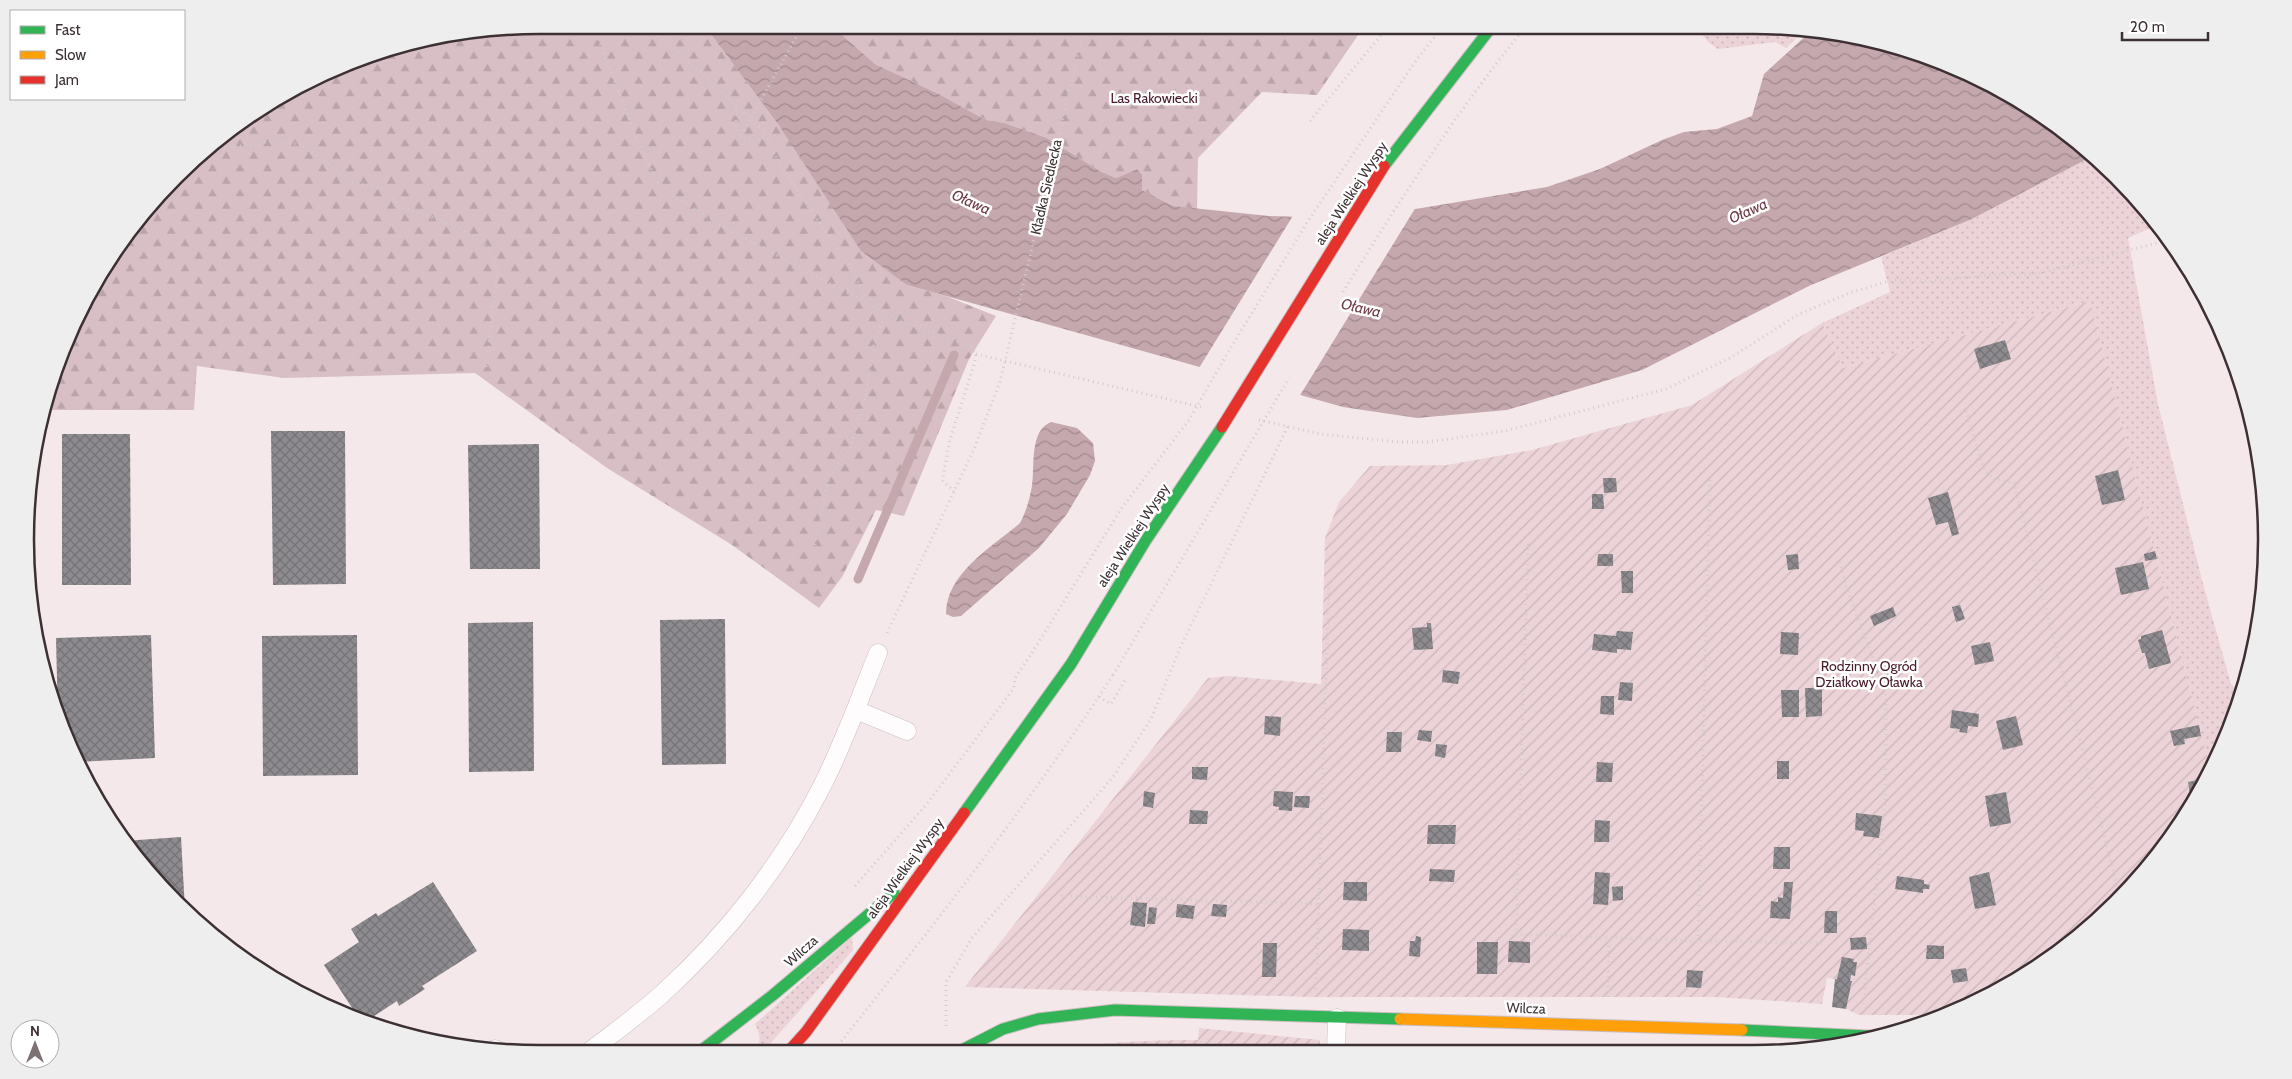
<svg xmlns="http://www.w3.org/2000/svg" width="2292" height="1079" font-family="Cabin,sans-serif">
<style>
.grass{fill:url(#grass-dots)}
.forest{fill:url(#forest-firs)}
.garden{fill:url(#garden-furrows)}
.water{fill:url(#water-waves)}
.pier{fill:#f5e8ea}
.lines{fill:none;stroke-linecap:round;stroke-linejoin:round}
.stream{stroke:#c5a8ae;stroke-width:9}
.building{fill:url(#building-cross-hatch)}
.lane-casing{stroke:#cabec1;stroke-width:19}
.fast-casing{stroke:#cabec1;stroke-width:13}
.slow-casing{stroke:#cabec1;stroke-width:13}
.jam-casing{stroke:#cabec1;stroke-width:13}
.path{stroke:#d1cccc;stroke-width:3;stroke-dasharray:1 4;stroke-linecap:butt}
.lane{stroke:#fefcfc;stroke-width:18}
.fast{stroke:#30b455;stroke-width:11}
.slow{stroke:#ff9f0a;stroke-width:11}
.jam{stroke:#e5322d;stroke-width:11}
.jam-bridge-casing{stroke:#cabec1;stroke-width:13;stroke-linecap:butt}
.path-bridge{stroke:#d1cccc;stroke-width:3;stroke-dasharray:1 4;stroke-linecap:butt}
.jam-bridge{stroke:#e5322d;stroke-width:11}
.labels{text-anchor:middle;stroke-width:5;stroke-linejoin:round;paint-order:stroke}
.park-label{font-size:14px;fill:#491a29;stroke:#fff}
.street-label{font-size:14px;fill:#3c3033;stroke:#fff}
.water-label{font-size:15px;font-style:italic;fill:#6d3a48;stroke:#fff}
.rim{fill:none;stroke:#3c3033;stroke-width:2.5}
</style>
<defs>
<pattern id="grass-dots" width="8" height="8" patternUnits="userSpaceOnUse" patternTransform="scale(1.25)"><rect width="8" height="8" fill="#ecd3d8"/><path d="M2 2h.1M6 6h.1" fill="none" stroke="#cbb5ba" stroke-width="1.8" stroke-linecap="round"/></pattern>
<pattern id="forest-firs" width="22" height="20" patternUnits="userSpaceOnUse" patternTransform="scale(1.25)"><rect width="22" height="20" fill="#d8bfc5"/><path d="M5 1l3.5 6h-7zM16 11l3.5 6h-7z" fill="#baa4aa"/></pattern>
<pattern id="garden-furrows" width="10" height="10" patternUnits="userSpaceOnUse" patternTransform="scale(1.25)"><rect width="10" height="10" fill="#ecd3d8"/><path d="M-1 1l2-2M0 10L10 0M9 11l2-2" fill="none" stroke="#cbb5ba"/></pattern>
<pattern id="water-waves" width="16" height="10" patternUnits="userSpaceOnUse" patternTransform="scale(1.25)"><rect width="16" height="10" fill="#c5a8ae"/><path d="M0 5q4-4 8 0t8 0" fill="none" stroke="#a1898e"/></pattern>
<pattern id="building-cross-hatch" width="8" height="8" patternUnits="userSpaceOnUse" patternTransform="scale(1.25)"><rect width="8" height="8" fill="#8d8b8f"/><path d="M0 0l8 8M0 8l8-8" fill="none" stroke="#747275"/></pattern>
</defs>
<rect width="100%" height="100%" fill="#f5e8ea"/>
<g class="grass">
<polygon points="1695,25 1753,25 1805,30 1786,48 1775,42 1718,49 1708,42"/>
<polygon points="2093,156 2117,176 2157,225 2128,238 2158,404 2202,580 2231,684 2241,692 2228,737 2210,768 2090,301 1843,368 1822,323 1890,292 1881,257 1972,219"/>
<path d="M 852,937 L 853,950 L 762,1053 L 752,1053 C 762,1043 761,1037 755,1024 Z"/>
</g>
<g class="forest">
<polygon points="539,25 704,25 780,127 907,285 946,296 996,316 969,359 904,516 876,510 842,577 819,608 732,545 607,468 475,373 284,378 197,366 194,410 44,410 64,343 112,254 153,200 226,131 283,94 374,52 439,35"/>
<polygon points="831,25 1365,25 1317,95 1262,92 1198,158 1197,209 1173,206 1142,190 1142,174 1137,169 1116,178 1100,171 1047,138 1005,123 986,120 939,94 875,64"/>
</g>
<g class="garden">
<polygon points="2090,301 2210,768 2161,852 2066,948 1950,1015 1859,1015 1846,1009 1852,981 1827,978 1822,1004 1716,997 1309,997 965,987 1208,678 1229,676 1321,684 1325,538 1339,502 1370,466 1447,465 1532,450 1692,405 1822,323 1843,368"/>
<path d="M 1199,1028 L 1320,1040 L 1320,1051 L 1047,1052 C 1098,1042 1147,1040 1198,1040 Z"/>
</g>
<g class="water">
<polygon points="704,25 831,25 875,64 939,94 986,120 1005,123 1047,138 1100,171 1116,178 1137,169 1142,174 1142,190 1173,206 1269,216 1336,218 1398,212 1547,187 1600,169 1662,140 1684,132 1717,129 1752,116 1764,74 1811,31 1853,35 1950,64 2039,112 2093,156 1972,219 1811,285 1642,370 1507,410 1417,418 1343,407 907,285 861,251 780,127"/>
<path d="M 1051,422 L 1077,428 L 1093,443 L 1095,461 L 1090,475 L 1067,514 L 1039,548 L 961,616 L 953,617 L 946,614 C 946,573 992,547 1020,523 C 1026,512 1030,498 1032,486 C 1035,466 1029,431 1051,422 Z"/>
</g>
<polygon class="pier" points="1416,207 1299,397 1199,368 1294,214 1336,216"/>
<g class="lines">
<polyline class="stream" points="858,579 954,355"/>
</g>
<g class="building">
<polygon points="2005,340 2011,359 1980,369 1974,349"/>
<polygon points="271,431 345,431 346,584 273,585"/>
<polygon points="62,434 130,434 131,585 62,585"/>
<polygon points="539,444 540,569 470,569 468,445"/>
<polygon points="2118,470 2125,500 2102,505 2095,476"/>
<polygon points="1603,478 1616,478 1617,492 1604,493"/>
<polygon points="1948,492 1959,534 1952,536 1948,522 1936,525 1928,498"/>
<polygon points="1592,494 1603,494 1604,509 1592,509"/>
<polygon points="2155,551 2157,559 2145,561 2144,554"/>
<polygon points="1598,554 1613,554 1613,566 1597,566"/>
<polygon points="1798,554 1799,569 1788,570 1786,555"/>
<polygon points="2143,562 2149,589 2121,595 2115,568"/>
<polygon points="1621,571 1633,571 1633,593 1622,593"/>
<polygon points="1960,605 1965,619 1956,622 1952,607"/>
<polygon points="1893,607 1896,616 1874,626 1870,616"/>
<polygon points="725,619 726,764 662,765 660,620"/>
<polygon points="533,622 534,771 469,772 468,623"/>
<polygon points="1427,623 1431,623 1433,649 1414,650 1412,628 1427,627"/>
<polygon points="2162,630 2171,663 2149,669 2145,653 2142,653 2138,640 2141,639 2141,636"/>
<polygon points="1617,631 1633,632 1631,650 1617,649 1617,653 1592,650 1594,634 1616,636"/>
<polygon points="1781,632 1799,633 1798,655 1780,654"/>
<polygon points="151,635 155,758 76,762 58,720 56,638"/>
<polygon points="357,635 358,775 263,776 262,636"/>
<polygon points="1990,642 1994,661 1975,665 1971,646"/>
<polygon points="1443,670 1460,672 1458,684 1442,682"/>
<polygon points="1620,682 1633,683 1632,701 1618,700"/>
<polygon points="1805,688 1822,688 1822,716 1806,717"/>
<polygon points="1781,690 1799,690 1799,717 1782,717"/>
<polygon points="1601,696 1614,696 1614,715 1600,714"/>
<polygon points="1952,710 1979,714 1978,727 1968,726 1967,733 1959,732 1960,729 1950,728"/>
<polygon points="1265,716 1281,717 1280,736 1264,734"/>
<polygon points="2016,716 2023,745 2003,750 1996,721"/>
<polygon points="2199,725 2201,736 2184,739 2185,744 2174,746 2170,731"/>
<polygon points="1419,730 1432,731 1431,742 1417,740"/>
<polygon points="1387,732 1402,732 1401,752 1386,752"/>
<polygon points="1436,744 1447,745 1445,758 1435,756"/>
<rect x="1777" y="761" width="12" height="18"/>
<polygon points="1597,762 1613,763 1612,782 1596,782"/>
<polygon points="1192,767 1208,767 1207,780 1192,779"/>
<polygon points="2203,779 2195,793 2190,794 2188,782"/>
<polygon points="1144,791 1155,793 1153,808 1143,806"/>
<polygon points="1274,791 1293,792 1292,811 1279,810 1279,807 1273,806"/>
<polygon points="2006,792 2011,823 1990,827 1985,796"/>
<polygon points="1295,796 1310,796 1309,808 1294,807"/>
<polygon points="1190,810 1208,811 1207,824 1189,824"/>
<polygon points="1856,813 1882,816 1879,838 1863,836 1864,831 1855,830"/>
<polygon points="1595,820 1610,821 1609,842 1594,842"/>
<polygon points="1428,825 1456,825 1455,844 1427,844"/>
<polygon points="181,837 185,910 131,852 124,841"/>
<polygon points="1774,847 1790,847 1790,869 1773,869"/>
<polygon points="1430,869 1455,870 1454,882 1429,881"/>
<polygon points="1595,872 1610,873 1608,905 1593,904"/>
<polygon points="1989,872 1996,905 1975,909 1969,877"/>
<polygon points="1897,876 1924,880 1924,884 1930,885 1929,889 1923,889 1923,893 1895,889"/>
<polygon points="433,882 477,951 422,986 425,989 399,1006 397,1001 365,1022 360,1020 324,965 359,942 351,929 376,913 378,916"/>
<polygon points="1344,882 1367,882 1367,901 1343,900"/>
<polygon points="1784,882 1793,882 1790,919 1770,918 1771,901 1778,902 1778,897 1783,898"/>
<polygon points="1623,886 1623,900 1613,901 1612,887"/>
<polygon points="1133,902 1147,903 1145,927 1130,925"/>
<polygon points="1177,904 1195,906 1193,919 1176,917"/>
<polygon points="1213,904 1227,905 1226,917 1211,916"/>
<polygon points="1149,907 1157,908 1155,924 1147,924"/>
<polygon points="1825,911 1837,911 1837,933 1824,933"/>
<polygon points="1343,929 1369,930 1369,951 1342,950"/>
<polygon points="1416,936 1421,937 1420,957 1409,956 1410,941 1415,941"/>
<polygon points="1866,937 1867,949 1851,950 1850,938"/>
<polygon points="1509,941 1530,942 1530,963 1508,962"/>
<polygon points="1477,942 1498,942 1497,974 1477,974"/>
<polygon points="1263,943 1277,943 1276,977 1262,977"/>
<polygon points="1927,945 1944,946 1944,959 1926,959"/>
<polygon points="1842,957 1854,959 1853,962 1857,962 1855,976 1851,975 1850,981 1852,981 1846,1009 1832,1007 1835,979 1837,979"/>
<polygon points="1966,968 1968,981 1953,983 1951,970"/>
<polygon points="1687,970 1703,971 1701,988 1686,987"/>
</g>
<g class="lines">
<g class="lane-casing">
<g id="lane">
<polyline points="856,710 907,731"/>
<polyline points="495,1050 495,1049"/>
<polyline points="1336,1051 1337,1018"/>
<path d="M 586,1054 C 612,1034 639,1015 663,993 C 727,935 783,863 822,786 C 844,743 860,697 878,653"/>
</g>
</g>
<g class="fast-casing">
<g id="fast">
<polyline points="1384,166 1493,25"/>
<polyline points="964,813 1071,664 1146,540 1222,427"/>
<polyline points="1742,1030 1869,1036"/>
<polyline points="698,1053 773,995 894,893"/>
<polyline points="956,1053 1003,1029 1038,1019 1115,1010 1400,1019"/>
</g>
</g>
<g class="slow-casing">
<polyline id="slow" points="1400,1019 1742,1030"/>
</g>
<g class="jam-casing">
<polyline id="jam" points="787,1053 806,1032 964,813"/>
</g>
<g class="path">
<polyline points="593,25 643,155 658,182 673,196 735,233 897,319 971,347 976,354 975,361 950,440 943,477 943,481 954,491"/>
<polyline points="648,25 763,130 782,169 850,266 869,303"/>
<polyline points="735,105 737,130 741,136"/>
<polyline points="1310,121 1378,39 1387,25"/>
<path d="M 744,130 L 741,136 C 750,142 756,141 766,137"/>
<polyline points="210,146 243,146 272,141 302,145 353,182 386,190 400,207 457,226 485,245 493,256 497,272 486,369"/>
<polyline points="976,354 1201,407"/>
<polyline points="1966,411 1984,470 1994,479 2014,483 2119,894"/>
<polyline points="1259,420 1321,434 1399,442 1427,442 1505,431 1666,389 1730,358 1799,314 1852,292 1892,280 1930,281 1989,275 2036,274 2169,240"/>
<polyline points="1528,544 1516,934 1698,941 1825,943"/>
<polyline points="815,545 829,478 850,448 864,404 874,344 886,313"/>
<polyline points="1840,562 1846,587 1885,690 1886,700 1885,805 1863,1007"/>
<polyline points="887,633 974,449 1000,382 1085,25"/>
<polyline points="1099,697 1111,704 1125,680"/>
<polyline points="855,886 926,805 1014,688 1015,678 1032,653"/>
<polyline points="1061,896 1319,904"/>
<polyline points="1698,941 1710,476"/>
<polyline points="1316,989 1329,580"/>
<polyline points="1608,997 1609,938"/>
<polyline points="946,1026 946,982 972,938 1113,777 1151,719 1180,648 1288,426"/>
<polyline points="1200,1052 1201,1040"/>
<path d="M 832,1053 C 930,930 1027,807 1113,675"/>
<polyline points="659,1054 670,1045"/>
</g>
<use href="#lane" class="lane"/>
<use href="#fast" class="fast"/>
<use href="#slow" class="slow"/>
<use href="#jam" class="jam"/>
<g class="jam-bridge-casing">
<polyline id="jam-bridge" points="1222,427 1384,166"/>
</g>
<g class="path-bridge">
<polyline points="744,130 803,25"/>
<path d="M 1343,292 C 1400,200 1458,109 1527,25"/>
<polyline points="1032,653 1121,509 1189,420 1227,354 1308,221 1417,59 1444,25"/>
<polyline points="1113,675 1289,378"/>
</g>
<use href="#jam-bridge" class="jam-bridge"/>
</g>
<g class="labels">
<g class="park-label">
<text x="1154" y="103">Las Rakowiecki</text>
<text x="1869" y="671">Rodzinny Ogród<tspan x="1869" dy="16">Działkowy Oławka</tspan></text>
</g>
<g class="street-label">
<text transform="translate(1046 187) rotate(-77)" y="5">Kładka Siedlecka</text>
<text transform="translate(1351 193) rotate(-57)" y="5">aleja Wielkiej Wyspy</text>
<text transform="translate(1133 535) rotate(-57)" y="5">aleja Wielkiej Wyspy</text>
<text transform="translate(905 868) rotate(-54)" y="5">aleja Wielkiej Wyspy</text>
<text transform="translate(801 951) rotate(-42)" y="5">Wilcza</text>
<text transform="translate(1526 1008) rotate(2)" y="5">Wilcza</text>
</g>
<g class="water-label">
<text transform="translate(971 202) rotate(24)" y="5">Oława</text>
<text transform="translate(1748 211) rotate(-24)" y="5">Oława</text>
<text transform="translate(1361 308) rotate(13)" y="5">Oława</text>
</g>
</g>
<path d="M0 0H2292V1079H0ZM539 34H1753A505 505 0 0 1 2258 539V540A505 505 0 0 1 1753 1045H539A505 505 0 0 1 34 540V539A505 505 0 0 1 539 34Z" fill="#efeeef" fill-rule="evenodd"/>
<path class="rim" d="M539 34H1753A505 505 0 0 1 2258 539V540A505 505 0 0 1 1753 1045H539A505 505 0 0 1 34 540V539A505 505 0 0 1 539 34Z"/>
<rect x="10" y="10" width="175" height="90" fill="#ffffff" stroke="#b1acad"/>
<rect x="20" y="26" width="25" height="8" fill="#30b455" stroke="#b1acad"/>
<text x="55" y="35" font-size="15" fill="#3c3033">Fast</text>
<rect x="20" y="51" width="25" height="8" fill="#ff9f0a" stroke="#b1acad"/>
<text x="55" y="60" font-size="15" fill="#3c3033">Slow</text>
<rect x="20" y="76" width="25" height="8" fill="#e5322d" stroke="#b1acad"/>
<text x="55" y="85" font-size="15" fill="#3c3033">Jam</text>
<g transform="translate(35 1044)"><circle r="24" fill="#ffffff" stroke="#b1acad"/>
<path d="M0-4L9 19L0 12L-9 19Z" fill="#7d7073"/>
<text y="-8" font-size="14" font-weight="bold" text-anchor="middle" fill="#3c3033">N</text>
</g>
<path d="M2122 32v8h86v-8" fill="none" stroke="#3c3033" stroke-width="2.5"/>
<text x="2130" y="32" font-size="15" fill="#3c3033" stroke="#ffffff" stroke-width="4" paint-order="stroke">20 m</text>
</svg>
